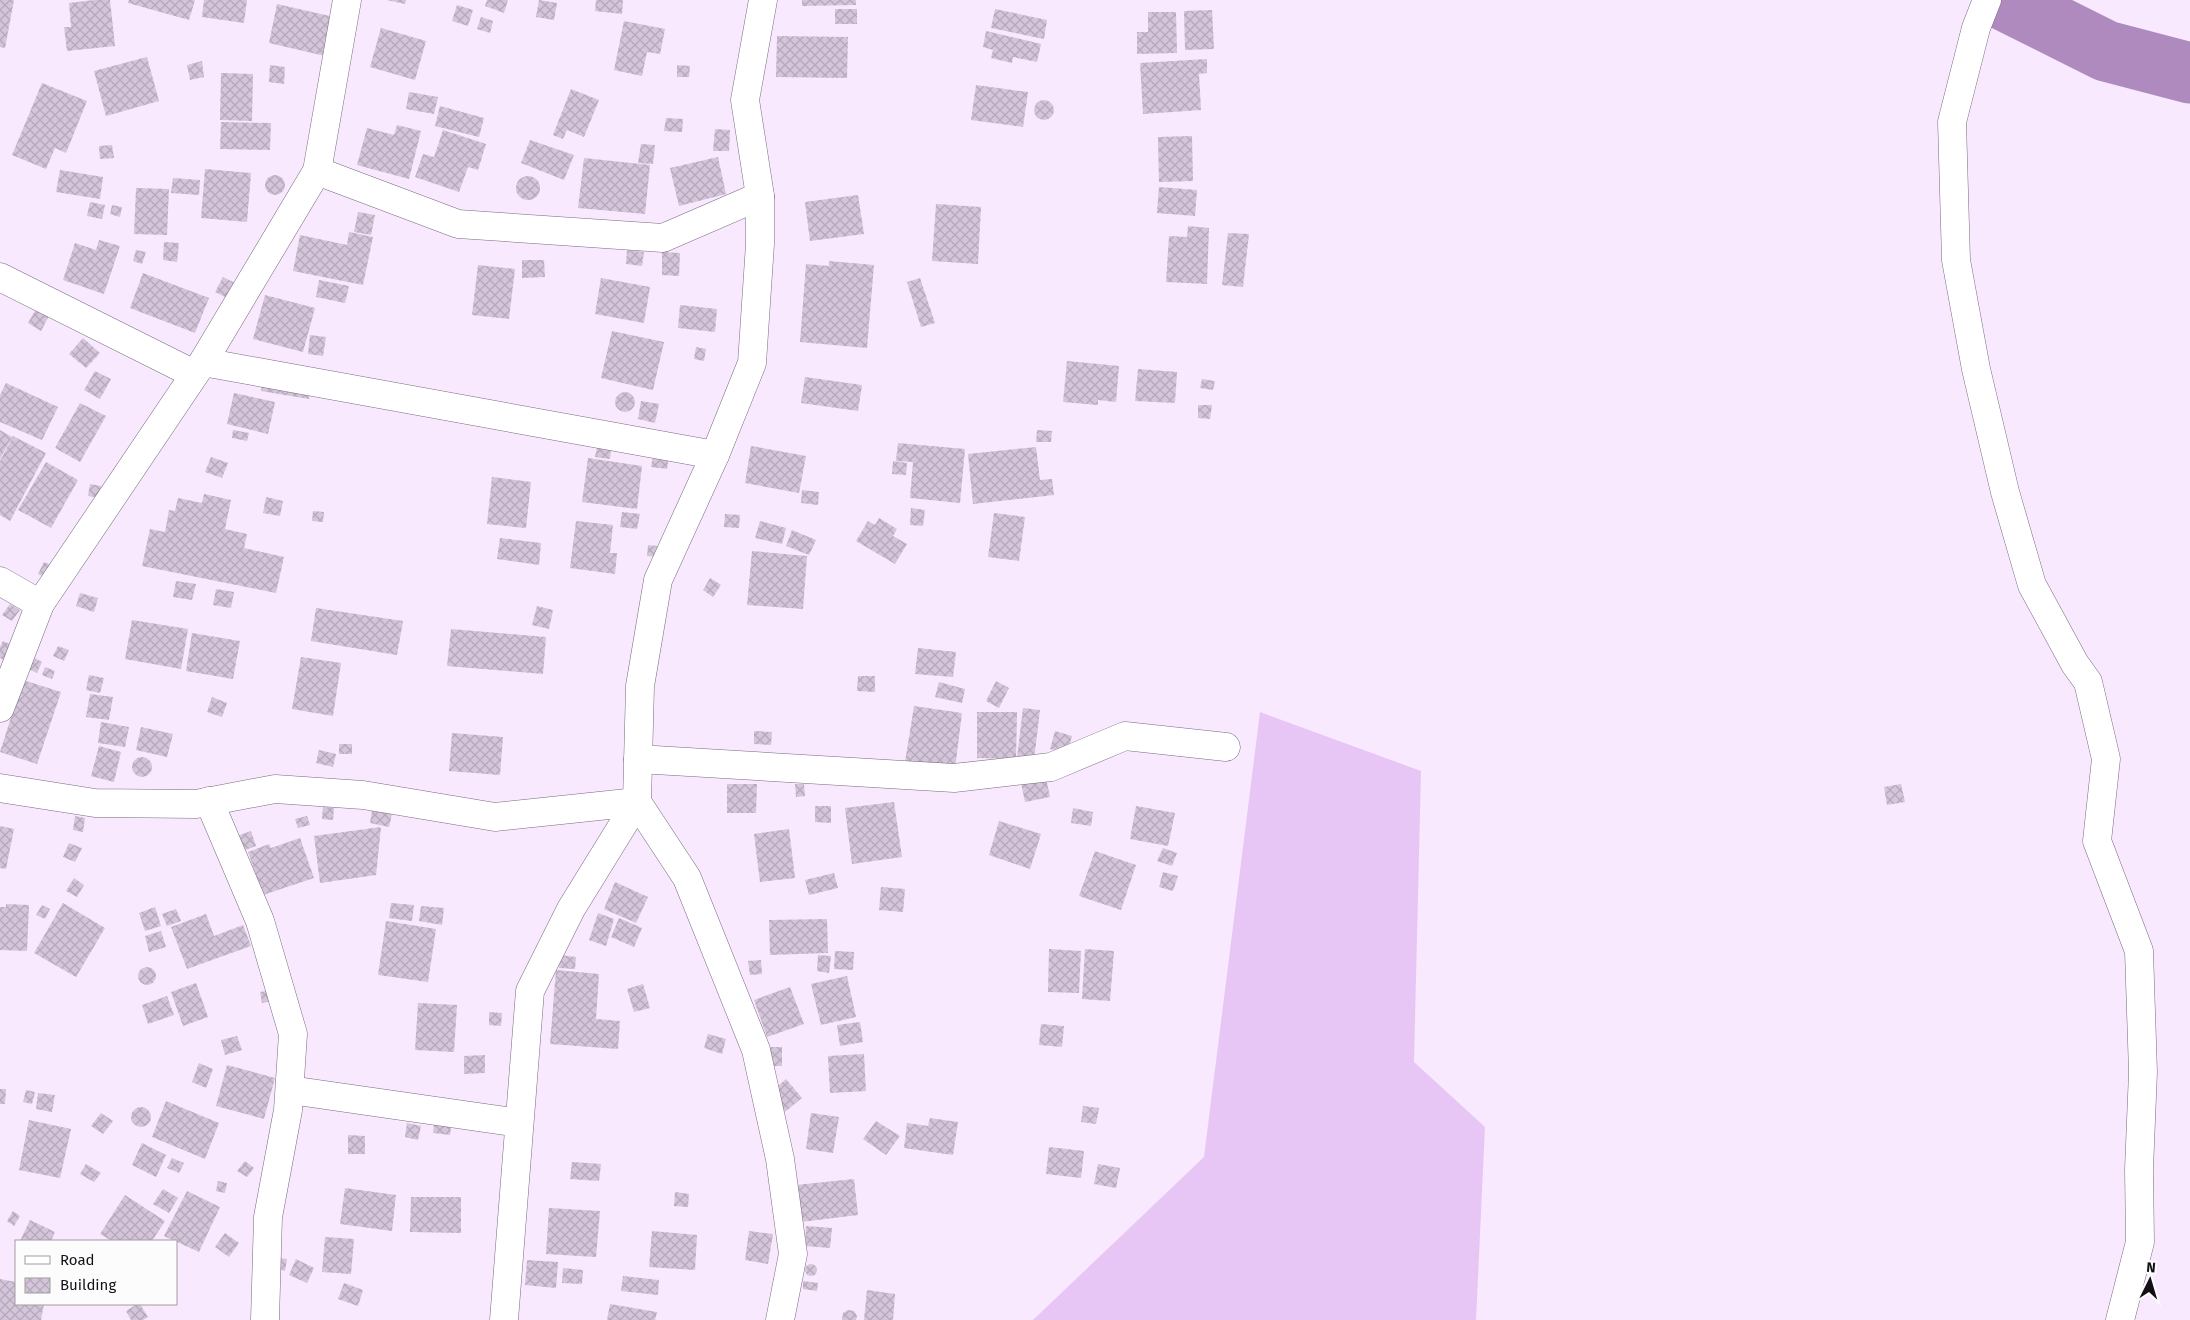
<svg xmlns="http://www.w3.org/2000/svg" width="2190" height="1320" font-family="'Fira Sans',sans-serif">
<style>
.grass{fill:#e7c6f5}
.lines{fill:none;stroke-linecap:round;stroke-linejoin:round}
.river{stroke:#ae8abe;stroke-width:61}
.building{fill:url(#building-cross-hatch)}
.street-casing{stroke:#786b7e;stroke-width:29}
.street{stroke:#fff;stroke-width:28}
</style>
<defs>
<pattern id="building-cross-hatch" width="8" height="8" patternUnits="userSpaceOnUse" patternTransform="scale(1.25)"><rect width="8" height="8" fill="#d4c5da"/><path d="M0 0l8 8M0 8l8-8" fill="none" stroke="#b5a8ba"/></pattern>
</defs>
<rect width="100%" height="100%" fill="#f8e9fe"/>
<polygon class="grass" points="1260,712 1421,771 1414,1062 1485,1127 1476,1320 1033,1320 1204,1157"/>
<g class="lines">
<polyline class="river" points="2004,0 2106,51 2190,73"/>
</g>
<g class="building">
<polygon points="0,0 14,0 5,48 0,47"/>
<polygon points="94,0 110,0 115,46 67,51 64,27 71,27 69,3"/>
<polygon points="129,0 195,0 189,20 128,3"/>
<polygon points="204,0 247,0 244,23 202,17"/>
<polygon points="387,0 406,0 405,4"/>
<polygon points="487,0 508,0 504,13 485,6"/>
<polygon points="539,0 557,3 554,20 536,17"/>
<polygon points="596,0 623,0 622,14 595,11"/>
<polygon points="802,0 856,0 856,5 802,6"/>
<polygon points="277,4 334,17 325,56 269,43"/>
<polygon points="457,5 473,10 468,26 452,21"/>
<rect x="835" y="9" width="22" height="15"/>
<polygon points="995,9 1047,20 1044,39 991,28"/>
<polygon points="1212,10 1214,49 1185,50 1184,11"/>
<polygon points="1148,12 1176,12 1177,53 1137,54 1137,32 1148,32"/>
<polygon points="481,17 493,21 490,33 477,29"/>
<polygon points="624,21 665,29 660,54 647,52 642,76 614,70"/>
<polygon points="381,28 426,41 415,80 370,67"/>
<polygon points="986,31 1041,44 1037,62 1013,57 1012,63 991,58 993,50 983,47"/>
<polygon points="777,36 848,37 847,78 776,77"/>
<polygon points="147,57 159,101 106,116 94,71"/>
<polygon points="1207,59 1207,73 1199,74 1201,110 1143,114 1140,63"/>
<polygon points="202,61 204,77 190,80 187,65"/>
<polygon points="270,65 285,67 284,84 269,82"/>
<polygon points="677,65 690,66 689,77 677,77"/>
<polygon points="221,73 253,74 252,121 220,120"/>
<polygon points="42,83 87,101 66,153 55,148 46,169 12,155"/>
<polygon points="976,85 1028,92 1023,127 971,120"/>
<polygon points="571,89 599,100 584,137 567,130 563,139 553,135"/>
<polygon points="409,92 438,97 434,114 406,109"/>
<circle cx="1044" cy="110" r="10"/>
<polygon points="440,106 484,118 479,137 435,126"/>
<polygon points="666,118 683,119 682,132 664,131"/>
<polygon points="221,122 271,123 270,150 220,149"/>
<polygon points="397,125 421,131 409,179 357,165 367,128 394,135"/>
<polygon points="715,129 730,130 729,151 713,151"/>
<polygon points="443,130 486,144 478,170 468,167 459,192 415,177 423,154 434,157"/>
<polygon points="1192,136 1193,181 1159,182 1158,137"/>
<polygon points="530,140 574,155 564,180 521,163"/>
<polygon points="641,144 655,145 653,164 638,163"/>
<polygon points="112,145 114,158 100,159 99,146"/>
<polygon points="718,157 726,194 679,206 670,168"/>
<polygon points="584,158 650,165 645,214 578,208"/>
<polygon points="205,169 251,173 247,222 201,218"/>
<polygon points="60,170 103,177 100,199 56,192"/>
<circle cx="275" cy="185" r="10"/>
<circle cx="528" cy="188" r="12"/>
<polygon points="173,178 200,180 199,195 171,193"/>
<polygon points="1159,187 1197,190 1195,216 1157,213"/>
<polygon points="136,188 169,189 167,235 134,234"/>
<polygon points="858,195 864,234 810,241 805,202"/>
<polygon points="90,202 105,205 102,219 87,216"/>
<polygon points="936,204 981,207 978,264 932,261"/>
<polygon points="112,205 122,207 120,217 110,214"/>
<polygon points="358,212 375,215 371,235 354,232"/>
<polygon points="1188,226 1209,228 1207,284 1166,282 1169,236 1187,237"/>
<polygon points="349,232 373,237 363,285 293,271 300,235 347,245"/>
<polygon points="1228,233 1249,234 1243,287 1222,285"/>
<polygon points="99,240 120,246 104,294 63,280 75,243 96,250"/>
<polygon points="164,242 179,243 177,262 163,260"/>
<polygon points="136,250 146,252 142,264 133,261"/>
<polygon points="627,250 644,252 642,266 626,264"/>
<polygon points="662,252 680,253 679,276 662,275"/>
<polygon points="522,260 544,260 545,277 522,278"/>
<polygon points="829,261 874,265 867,348 800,342 806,264 829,266"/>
<polygon points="478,265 515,269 509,319 472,315"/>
<polygon points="143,273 209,298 195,333 130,308"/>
<polygon points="223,277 235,283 227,298 215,292"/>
<polygon points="601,278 650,287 644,323 595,314"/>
<polygon points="920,278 935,323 921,327 907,282"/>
<polygon points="319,280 349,286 345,303 316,297"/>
<polygon points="265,295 315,308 303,352 253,339"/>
<polygon points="680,305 717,309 715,332 678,328"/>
<polygon points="36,309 49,316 41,331 28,323"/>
<polygon points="612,331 664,342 653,390 601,378"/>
<polygon points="310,335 326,337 323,356 308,354"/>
<polygon points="83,338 100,353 86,368 69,354"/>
<polygon points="696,347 706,349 704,361 694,359"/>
<polygon points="1067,361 1119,366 1116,402 1098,400 1098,405 1063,402"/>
<polygon points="1138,369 1177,372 1175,403 1135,401"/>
<polygon points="95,371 111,379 100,399 84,390"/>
<polygon points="263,376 312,385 309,399 261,391"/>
<polygon points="805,377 862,385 858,411 801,403"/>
<polygon points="1202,379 1215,381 1213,390 1200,388"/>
<polygon points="6,383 58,407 42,440 0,422 0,395"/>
<circle cx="625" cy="402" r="10"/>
<polygon points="234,393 275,402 268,434 227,424"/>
<polygon points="641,401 659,404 655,423 638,419"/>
<polygon points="80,403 106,416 80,462 55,448"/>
<polygon points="1198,405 1212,405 1210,419 1198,418"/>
<polygon points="0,430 12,437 0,459"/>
<polygon points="233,430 249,433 247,441 232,438"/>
<polygon points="1037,430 1052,431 1051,442 1036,442"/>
<polygon points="13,436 46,453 10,521 0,515 0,461"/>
<polygon points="598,442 612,444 610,459 595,457"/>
<polygon points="898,443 965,449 960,503 910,498 913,462 896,461"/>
<polygon points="751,446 806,456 799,493 745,483"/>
<polygon points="1036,447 1040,480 1052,479 1054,495 973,504 968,454"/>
<polygon points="653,454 669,456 667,469 651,467"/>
<polygon points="211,457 228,463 222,478 205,472"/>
<polygon points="588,458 642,466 637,509 582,502"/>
<polygon points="893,461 907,463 906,475 892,474"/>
<polygon points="46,462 78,480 51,528 18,510"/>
<polygon points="492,477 531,482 526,528 487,524"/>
<polygon points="90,484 101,486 100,498 88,496"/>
<polygon points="802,490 819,492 818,505 801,503"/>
<polygon points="204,494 231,500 225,529 247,534 244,548 284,557 276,593 142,566 150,529 165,532 169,510 175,511 178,498 202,503"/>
<polygon points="266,497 283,501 280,516 263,513"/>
<polygon points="911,508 925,510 923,526 910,525"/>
<polygon points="313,511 324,512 323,522 312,521"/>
<polygon points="622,512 640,514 637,529 620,527"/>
<polygon points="994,513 1025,517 1019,561 988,557"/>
<polygon points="725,514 740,515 739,528 724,527"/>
<polygon points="879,518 897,529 893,536 907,544 895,564 856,541 868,521 875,525"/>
<polygon points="576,521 613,525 610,553 617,553 615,574 570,568"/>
<polygon points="760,521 786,528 782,544 755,538"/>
<polygon points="792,530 816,540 809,555 786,546"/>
<polygon points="500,538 541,543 539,565 497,559"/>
<polygon points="648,545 657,546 656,557 647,556"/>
<polygon points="752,551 807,556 803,609 747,605"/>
<polygon points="44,562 55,567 49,579 38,574"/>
<polygon points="710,578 721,585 713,597 703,590"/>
<polygon points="176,581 196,584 192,600 173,597"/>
<polygon points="216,589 234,592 231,608 213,605"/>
<polygon points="80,593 98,598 94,612 76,606"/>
<polygon points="10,604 20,610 12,621 2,615"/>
<polygon points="537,606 553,610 549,629 532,625"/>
<polygon points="316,608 403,621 397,655 311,641"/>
<polygon points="132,620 188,629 181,669 125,659"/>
<polygon points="451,629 546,637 543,674 447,666"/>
<polygon points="192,633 240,641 233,679 186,671"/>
<polygon points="3,641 12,645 5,661 0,658 0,647"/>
<polygon points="58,646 69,650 64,661 53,656"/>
<polygon points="918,648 956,652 953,677 915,674"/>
<polygon points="33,657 42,662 37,673 28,669"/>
<polygon points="301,657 341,663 333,716 292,709"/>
<polygon points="45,667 55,671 52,679 42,675"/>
<polygon points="89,675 104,678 100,693 86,690"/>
<polygon points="858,676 875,676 875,692 857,691"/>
<polygon points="23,680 61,692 37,764 0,752"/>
<polygon points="996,681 1009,688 999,708 986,701"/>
<polygon points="939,682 965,689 962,703 935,697"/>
<polygon points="90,694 113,697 109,720 86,717"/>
<polygon points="212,697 227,703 222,717 207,712"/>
<polygon points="914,706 962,713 955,769 905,762"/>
<polygon points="1023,708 1040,710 1034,760 1017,758"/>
<polygon points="977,712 1017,712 1016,759 977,758"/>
<polygon points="101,722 129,727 125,747 98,743"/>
<polygon points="141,727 173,734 167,757 136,750"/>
<polygon points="754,731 772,732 771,745 754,744"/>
<polygon points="1055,731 1072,736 1067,753 1050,749"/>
<polygon points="452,733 503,737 500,775 449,771"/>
<rect x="339" y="744" width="13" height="10"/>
<polygon points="99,746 121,752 114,782 91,776"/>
<polygon points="319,750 336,754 333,767 316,763"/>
<circle cx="142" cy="767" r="10"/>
<polygon points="1046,778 1050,797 1025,802 1021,783"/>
<polygon points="727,784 757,784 756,813 727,813"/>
<polygon points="795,784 804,784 805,796 796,797"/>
<polygon points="1901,784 1905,802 1887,805 1884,787"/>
<polygon points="894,802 902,857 852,864 845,808"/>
<polygon points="815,806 831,806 831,823 815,822"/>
<polygon points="1136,806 1175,813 1168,846 1130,839"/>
<polygon points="323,807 334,808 333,820 322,819"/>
<polygon points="1073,808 1093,812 1091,826 1071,823"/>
<polygon points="372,810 392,814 389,827 370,823"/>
<polygon points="75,816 85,818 83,832 73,830"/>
<polygon points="307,816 310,825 298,828 295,819"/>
<polygon points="999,821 1041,834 1030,869 989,855"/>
<polygon points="0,826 14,829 6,869 0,868"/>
<polygon points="381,827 376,875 320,883 314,836"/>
<polygon points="789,829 795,878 760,882 754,834"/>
<polygon points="251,831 256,846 242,851 237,836"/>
<polygon points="300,838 314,878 263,895 248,852 269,844 271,848"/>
<polygon points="69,843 82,848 75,862 63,857"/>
<polygon points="1163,848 1177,853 1172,866 1157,861"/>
<polygon points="1095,851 1136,865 1121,910 1079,896"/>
<polygon points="1163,872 1178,876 1173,891 1159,887"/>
<polygon points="834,873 838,888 809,895 805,880"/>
<polygon points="74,878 84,885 77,897 66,891"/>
<polygon points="615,882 648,897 636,923 604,909"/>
<polygon points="881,887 905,889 903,912 879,910"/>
<polygon points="63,903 105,928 76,977 34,953"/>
<polygon points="391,903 414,905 412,921 389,918"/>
<polygon points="6,904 29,905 27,951 0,950 0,907 6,907"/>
<polygon points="42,905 50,909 45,919 36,915"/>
<polygon points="421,906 444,908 442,925 419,921"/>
<polygon points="155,907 161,926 145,931 139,913"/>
<polygon points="176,909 181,921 167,926 162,914"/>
<polygon points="598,913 614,919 606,946 589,940"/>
<polygon points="206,914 214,936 243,925 251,946 187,969 171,927"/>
<polygon points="619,918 642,928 634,947 611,937"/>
<polygon points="827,919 828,953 770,955 769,920"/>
<polygon points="386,921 436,929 428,982 378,975"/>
<polygon points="161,931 166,947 149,952 145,936"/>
<polygon points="1049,949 1081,951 1079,993 1048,992"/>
<polygon points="1085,949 1114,951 1110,1001 1082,999"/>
<polygon points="835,951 854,952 853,970 834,969"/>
<polygon points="560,955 576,957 575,969 559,968"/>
<polygon points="818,955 831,956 829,973 817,971"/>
<polygon points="761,960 762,974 750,975 748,961"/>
<circle cx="147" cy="976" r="9"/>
<polygon points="556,970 599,974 596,1019 620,1021 618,1049 550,1044"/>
<polygon points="847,976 856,1017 821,1025 811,984"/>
<polygon points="196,983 208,1017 183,1026 171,992"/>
<polygon points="643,984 650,1008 634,1012 627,989"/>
<polygon points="790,987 804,1024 767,1037 754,1000"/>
<polygon points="271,990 273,1001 262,1003 260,992"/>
<polygon points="167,996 174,1015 148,1024 142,1005"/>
<polygon points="418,1003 457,1005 454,1052 415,1050"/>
<polygon points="489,1012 502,1013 501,1026 489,1025"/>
<polygon points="860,1022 863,1042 840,1046 837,1025"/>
<polygon points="1041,1024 1064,1026 1062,1047 1039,1045"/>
<polygon points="708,1034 726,1039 722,1054 704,1048"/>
<polygon points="237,1036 242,1050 225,1055 221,1040"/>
<rect x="770" y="1047" width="12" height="19"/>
<polygon points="864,1054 866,1091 830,1093 828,1056"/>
<polygon points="485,1055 485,1073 464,1074 464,1056"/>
<polygon points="199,1063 213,1069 206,1088 192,1082"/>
<polygon points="227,1065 275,1078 264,1119 216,1106"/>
<polygon points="786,1079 802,1098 785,1112 769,1094"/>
<polygon points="0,1089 6,1089 5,1104 0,1104"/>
<polygon points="26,1090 35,1092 32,1104 23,1102"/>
<polygon points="38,1093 55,1095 52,1112 36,1109"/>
<polygon points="166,1101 219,1123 205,1159 152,1137"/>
<polygon points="1083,1106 1099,1108 1096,1124 1081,1122"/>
<circle cx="141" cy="1117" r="10"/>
<polygon points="101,1113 113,1121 103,1134 91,1126"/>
<polygon points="811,1113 839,1117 833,1153 806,1149"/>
<polygon points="435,1116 452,1118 450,1135 433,1133"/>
<polygon points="930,1118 958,1122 953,1155 904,1148 907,1123 928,1126"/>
<polygon points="29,1120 71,1129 60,1178 19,1170"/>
<polygon points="876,1121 900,1136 886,1155 863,1139"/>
<polygon points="407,1123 421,1126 418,1140 405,1137"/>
<polygon points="348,1135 365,1136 365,1154 348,1154"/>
<polygon points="142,1143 166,1155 156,1177 132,1165"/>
<polygon points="1049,1147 1084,1151 1081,1178 1046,1174"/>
<polygon points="172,1158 184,1163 179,1173 167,1168"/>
<polygon points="245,1161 254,1168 247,1177 237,1171"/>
<polygon points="572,1162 601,1164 599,1181 570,1179"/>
<polygon points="86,1164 101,1173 94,1182 80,1174"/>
<polygon points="1098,1164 1120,1168 1116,1188 1094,1184"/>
<polygon points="854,1179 858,1215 801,1222 796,1185"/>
<polygon points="218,1181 227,1183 225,1193 216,1191"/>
<polygon points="345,1188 396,1195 392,1231 340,1224"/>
<polygon points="163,1189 178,1198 169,1213 153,1204"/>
<polygon points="187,1191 220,1207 199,1252 164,1236"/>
<polygon points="675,1192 689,1194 688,1207 674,1206"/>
<polygon points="125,1195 165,1221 152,1241 112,1241 100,1234"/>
<polygon points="411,1197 461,1197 461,1233 410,1232"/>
<polygon points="549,1208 600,1211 596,1257 546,1254"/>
<polygon points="13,1211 20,1216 14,1226 7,1221"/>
<polygon points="30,1220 55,1232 51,1241 20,1241"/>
<polygon points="806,1226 832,1228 830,1248 805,1246"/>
<polygon points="652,1231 697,1235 695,1270 649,1267"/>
<polygon points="749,1231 773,1234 768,1264 745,1260"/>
<polygon points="225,1233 239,1243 229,1257 215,1247"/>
<polygon points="325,1237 354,1239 351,1274 322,1272"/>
<polygon points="278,1258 287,1259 285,1271 276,1269"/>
<polygon points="296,1259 314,1268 307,1283 289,1275"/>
<polygon points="527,1260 558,1262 556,1288 525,1285"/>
<circle cx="811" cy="1270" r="6"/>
<polygon points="563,1268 583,1270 582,1284 562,1283"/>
<polygon points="623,1276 659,1280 658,1295 621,1291"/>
<polygon points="0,1279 16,1282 16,1304 44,1304 41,1320 0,1320"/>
<polygon points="803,1281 818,1283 817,1291 803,1289"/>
<polygon points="344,1283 363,1290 358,1306 338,1299"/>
<polygon points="867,1290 895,1294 893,1320 864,1320"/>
<polygon points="137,1304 140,1304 148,1317 143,1320 131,1320 126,1311"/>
<polygon points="610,1304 657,1312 655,1320 607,1320"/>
<polygon points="848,1310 854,1311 857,1316 856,1320 842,1320 843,1313"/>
</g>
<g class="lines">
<g class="street-casing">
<g id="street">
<polyline points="1987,0 1976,28 1952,122 1956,260 1976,369 2005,492 2032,585 2075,664 2088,682 2106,759 2097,841 2139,951 2143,1072 2139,1169 2140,1242 2120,1320"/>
<polyline points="317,171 458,224 663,238 760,196"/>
<polyline points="0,277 194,374"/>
<polyline points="203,362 715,455"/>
<polyline points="0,581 40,604"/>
<polyline points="0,708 40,604 203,362 317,171 347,0"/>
<polyline points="638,759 954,778 1051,767 1125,736 1226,747"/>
<polyline points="0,788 95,803 196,804 275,789 363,795 495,817 637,802"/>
<polyline points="209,801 260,921 293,1034 288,1110 268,1217 265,1320"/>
<polyline points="637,802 687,878 756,1050 780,1159 793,1254 780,1320"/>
<polyline points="290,1090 519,1123"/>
<polyline points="504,1320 530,991 571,909 637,802 640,686 658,580 715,455 752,363 760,244 760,196 745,100 763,0"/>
</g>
</g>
<use href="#street" class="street"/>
</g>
<rect x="15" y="1240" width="162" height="65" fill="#fcfcfc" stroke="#9f9da0"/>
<rect x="25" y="1256" width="25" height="8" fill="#ffffff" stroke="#9f9da0"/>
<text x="60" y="1265" font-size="15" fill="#140f17">Road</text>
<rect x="25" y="1278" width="25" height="15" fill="url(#building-cross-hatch)" stroke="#9f9da0"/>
<text x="60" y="1290" font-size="15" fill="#140f17">Building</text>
<g transform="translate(2150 1280) rotate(5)" stroke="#fcfcfc" stroke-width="4" paint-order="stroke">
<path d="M0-4L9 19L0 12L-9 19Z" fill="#140f17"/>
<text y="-8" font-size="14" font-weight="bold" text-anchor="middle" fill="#140f17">N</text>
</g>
</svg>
